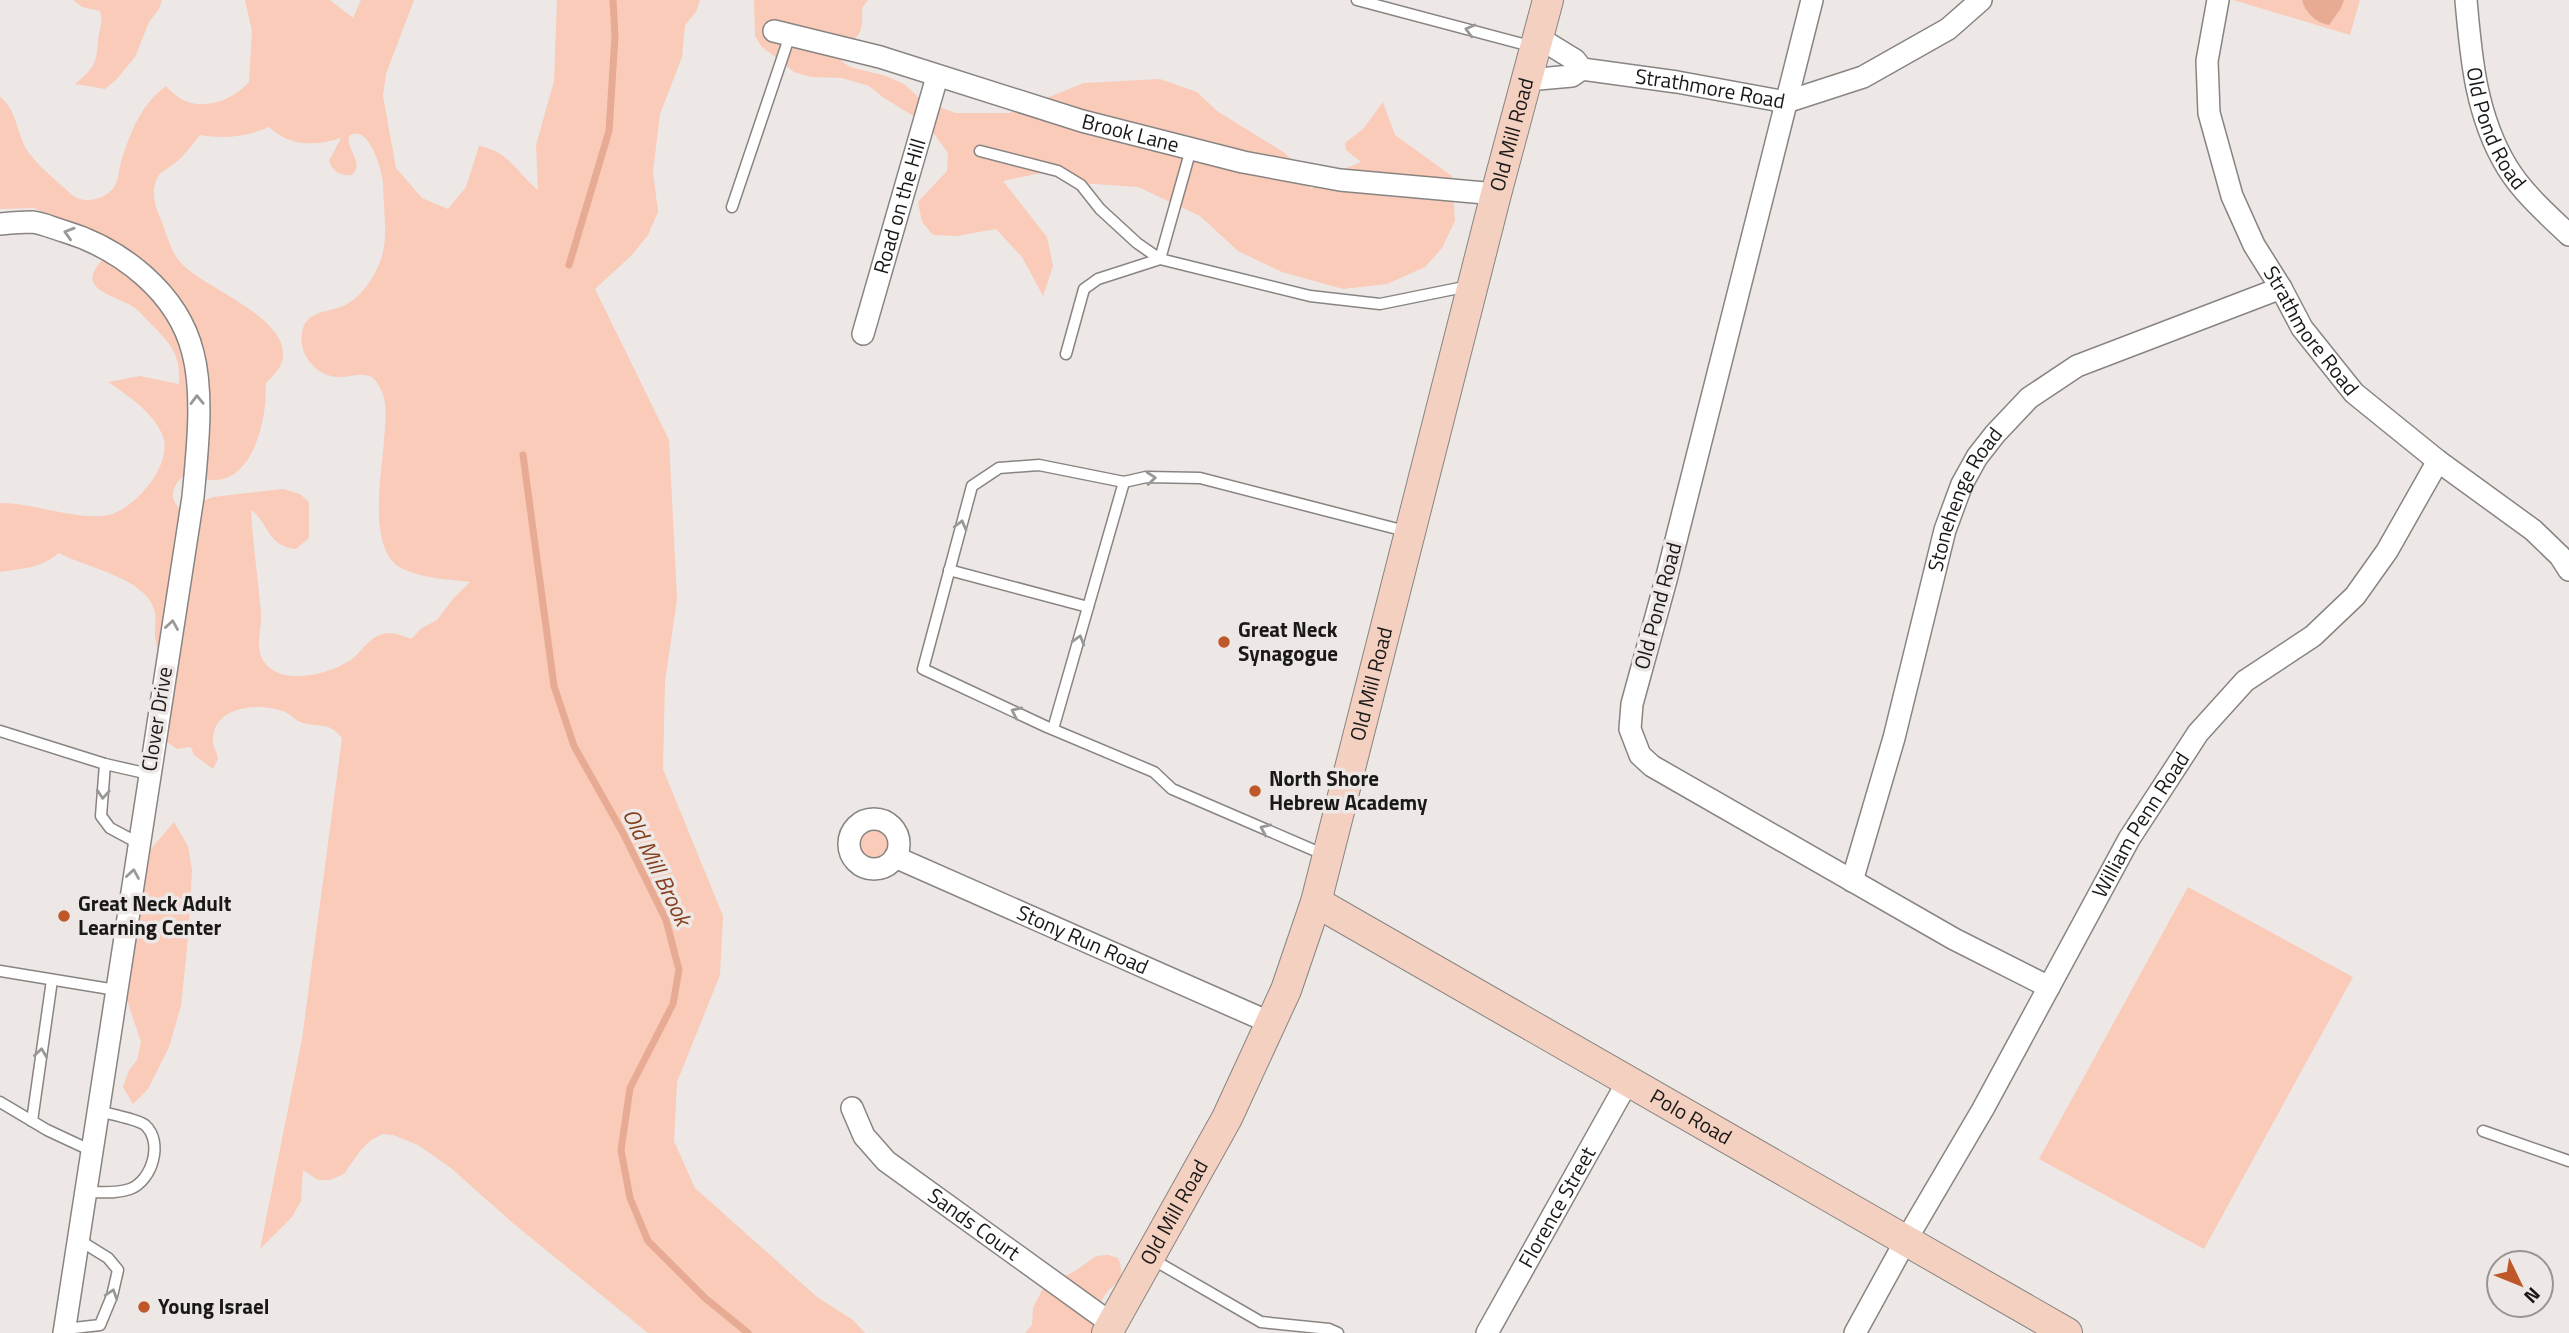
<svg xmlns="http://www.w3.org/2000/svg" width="2569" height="1333" font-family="'Titillium Web',sans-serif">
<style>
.green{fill:#f9cbb8;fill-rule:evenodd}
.water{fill:#e6ab92}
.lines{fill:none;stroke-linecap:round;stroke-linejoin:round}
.stream{stroke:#e6ab92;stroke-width:7}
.lane-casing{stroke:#888482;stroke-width:13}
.street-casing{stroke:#888482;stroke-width:24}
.secondary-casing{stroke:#888482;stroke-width:32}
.lane{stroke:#fff;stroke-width:10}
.street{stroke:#fff;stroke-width:21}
.secondary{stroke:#f3d0c0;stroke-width:30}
.oneway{stroke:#989897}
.poi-dot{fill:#be5829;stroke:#ede8e6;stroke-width:2.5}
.labels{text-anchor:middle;stroke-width:7;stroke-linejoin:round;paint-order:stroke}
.street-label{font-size:21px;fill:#1b1918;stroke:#ede8e6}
.poi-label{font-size:21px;font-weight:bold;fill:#1b1918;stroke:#ede8e6;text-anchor:start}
.water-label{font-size:23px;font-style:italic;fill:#87401f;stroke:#ede8e6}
</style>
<rect width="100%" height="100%" fill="#ede8e6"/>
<g class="green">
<path d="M 73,0 L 162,0 L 159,9 L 149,22 L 135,57 L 116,80 L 105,89 L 75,84 C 95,67 96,65 98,40 C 99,29 104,22 100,11 L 82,7 Z"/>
<path d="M 245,0 L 330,0 L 353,18 L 361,0 L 414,0 L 386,74 L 383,96 L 396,168 L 422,198 L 448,209 L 466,187 L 479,146 C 509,151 517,173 538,190 L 536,145 L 554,81 L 557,0 L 700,0 L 696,12 L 685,25 L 682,57 L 660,114 L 653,172 L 658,212 L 648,235 L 632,255 L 595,289 L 669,440 L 677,599 L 665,682 L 663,769 L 723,916 L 720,975 L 677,1082 L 674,1141 L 695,1188 L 817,1297 L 853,1320 L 865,1333 L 648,1333 L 514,1224 L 451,1168 L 418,1145 L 393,1135 L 383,1134 L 371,1140 L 360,1151 L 344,1174 L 330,1180 L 318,1180 L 303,1170 L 301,1201 L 292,1217 L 260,1249 L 302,1039 L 342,738 C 328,721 321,728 303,723 C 295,721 292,715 285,712 C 261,702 215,705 213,738 C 212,745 217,752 218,759 L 213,769 L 194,755 L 191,747 L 177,749 L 150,730 C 144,709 155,693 159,672 C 161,661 156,647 155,635 C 155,628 156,620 155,613 C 149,578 86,568 59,553 C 39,569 24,568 0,572 L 0,503 C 34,503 67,518 102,516 C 131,515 176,464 162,434 C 153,412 127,395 108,382 L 140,376 L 179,384 C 181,354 170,343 150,323 C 145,318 140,312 135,308 C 115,294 73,291 103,259 L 94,234 L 34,208 L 0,209 L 0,97 C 18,110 16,135 29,153 C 40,168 57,181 71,194 C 83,206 110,199 116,183 C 119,177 119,169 121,162 C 130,133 141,104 166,86 C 171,91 177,97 183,100 C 206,111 234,99 249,82 L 252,31 ZM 269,127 C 290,147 315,146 341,138 L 329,161 C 333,172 340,176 352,175 C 365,162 346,151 349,136 C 368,122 382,169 383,183 C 383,204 387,227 384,247 C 381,268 363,298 343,306 C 326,313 305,311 302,333 C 298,354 316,376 338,377 C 358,377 372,366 382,392 C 388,406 385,425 384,440 C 382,473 366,552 403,569 C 424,579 449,579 470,582 L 453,599 L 437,620 L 422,628 L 411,639 C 401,635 391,630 380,635 C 367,640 362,651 352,659 C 330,675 274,689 261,656 C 256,644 262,626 261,613 C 258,579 253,545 251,510 C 269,523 267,546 296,549 L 309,538 L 309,502 L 300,494 L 283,489 L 213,497 L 181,510 C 168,497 172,487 184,475 C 195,476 207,481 217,480 C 250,477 262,432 265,405 C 266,397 265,390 266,383 C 274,375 282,368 283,356 C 286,317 207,289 183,265 C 172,255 167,236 162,222 C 156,209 151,195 156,181 C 159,171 168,169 175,163 C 185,155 192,145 200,135 C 223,139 247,137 269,127 Z"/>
<path d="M 754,0 L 868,0 L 862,8 C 864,37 856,42 831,53 L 850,67 L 886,76 L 904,84 L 923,101 L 956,113 L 1009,113 L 1084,83 L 1160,79 L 1197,92 L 1217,111 L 1285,153 L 1300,169 L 1311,189 L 1337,172 L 1361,162 L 1346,150 L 1345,143 L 1363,129 L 1383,102 L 1395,135 L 1452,176 L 1455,221 L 1442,248 L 1425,267 L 1387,284 L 1343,289 L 1282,272 L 1238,251 L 1200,216 L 1138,187 L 1081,183 L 1046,172 L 1003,181 L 1047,237 L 1053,266 L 1043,296 L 1022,257 L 996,229 L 957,236 L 933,235 L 922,222 L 918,202 L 947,171 L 948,153 L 935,135 L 917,118 L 884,98 L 869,86 L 842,78 L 811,77 L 794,72 L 761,46 L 755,36 Z"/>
<polygon points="2233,0 2360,0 2350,35"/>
<polygon points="174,822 188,846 192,870 188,938 181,1006 169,1047 148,1089 133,1104 123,1087 129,1070 137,1060 141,1042 126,997 145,856"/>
<circle cx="874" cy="844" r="20"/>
<polygon points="2188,887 2353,977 2204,1249 2039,1159"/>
<path d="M 1108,1255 L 1118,1258 C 1128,1284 1112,1282 1103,1298 C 1097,1308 1096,1322 1095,1333 L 1025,1333 L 1032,1325 L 1033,1308 L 1043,1288 L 1075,1271 L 1096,1256 Z"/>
</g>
<path class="water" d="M 2302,0 L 2344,0 L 2341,8 L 2329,25 C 2316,23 2305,12 2302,0 Z"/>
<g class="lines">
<g class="stream">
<polyline points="569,265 609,131 615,36 613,0"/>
<polyline points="523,455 554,686 574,746 623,833 666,920 679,970 673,1004 630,1088 621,1150 630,1198 648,1241 705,1298 748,1333"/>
</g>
<g class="lane-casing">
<g id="lane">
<polyline points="1357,0 1534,47"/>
<polyline points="1191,149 1160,259 1310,296 1380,304 1469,286"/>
<polyline points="980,151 1058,171 1081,185 1100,209 1137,243 1160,259"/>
<polyline points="732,207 790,35"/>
<polyline points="1066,354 1084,289 1098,279 1160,259"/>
<polyline points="949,570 1088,607"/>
<polyline points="1053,729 1124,482"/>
<polyline points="0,731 105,764 149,774"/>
<polyline points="105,764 101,816 110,828 138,843"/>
<polyline points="1325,855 1172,789 1154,772 1047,727 923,669 972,486 999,468 1039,465 1124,482 1146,477 1200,478 1409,532"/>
<polyline points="0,971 116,990"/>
<polyline points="0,1102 47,1130 92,1151"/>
<polyline points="32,1121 52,980"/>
<polyline points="2483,1131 2569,1161"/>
<path d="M 86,1192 C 100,1192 116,1194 130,1189 C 152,1181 164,1142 145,1125 C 137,1119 109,1114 98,1111"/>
<polyline points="1152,1259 1261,1322 1329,1329 1338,1333"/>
<polyline points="65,1329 100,1325 112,1296 118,1270 108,1258 79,1240"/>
</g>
</g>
<g class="street-casing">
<g id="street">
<polyline points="1812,0 1666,580 1632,704 1630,729 1640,755 1652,766 1954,939 2049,987"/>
<path id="s1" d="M 2218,0 L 2207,61 L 2209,113 L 2232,196 L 2254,245 L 2281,288 L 2302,328 L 2354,393 L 2438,461 L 2533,530 L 2560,556 L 2569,570"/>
<path id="s2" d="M 2466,0 C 2471,58 2476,116 2507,167 C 2522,192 2547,214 2569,235"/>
<path id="s3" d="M 774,31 L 880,57 L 1082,121 L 1243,162 L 1340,180 L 1496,194"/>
<polyline points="1539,38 1575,60 1582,69"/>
<path id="s4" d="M 1527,80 L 1572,76 L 1582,69 L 1677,82 L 1786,102 L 1863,77 L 1948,29 L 1981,0"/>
<path d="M 0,224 C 11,223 22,222 32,222 C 42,223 53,228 63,231 C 120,248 178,292 193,353 C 204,395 197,454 193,497 L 64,1333"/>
<path id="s5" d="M 863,334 L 937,77"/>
<circle cx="874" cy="844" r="25"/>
<path id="s6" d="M 895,857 L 1271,1023"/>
<path id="s7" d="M 1852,881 L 1894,738 L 1945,530 L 1962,484 L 1977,457 L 1995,434 L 2029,398 L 2077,366 L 2281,288"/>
<path id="s8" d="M 852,1108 L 864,1136 L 886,1161 L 1112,1324"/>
<path id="s9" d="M 1487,1333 L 1628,1081"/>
<path id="s10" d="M 1855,1333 L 1906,1240 L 1983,1109 L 2129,839 L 2198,733 L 2245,681 L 2313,636 L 2355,596 L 2387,551 L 2438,461"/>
</g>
</g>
<g class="secondary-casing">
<g id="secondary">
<path id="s11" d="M 1316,902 L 2067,1333"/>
<path id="s12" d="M 1107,1333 L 1227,1118 L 1286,990 L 1316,902 L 1496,194 L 1548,0"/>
</g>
</g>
<use href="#lane" class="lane"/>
<use href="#street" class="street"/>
<use href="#secondary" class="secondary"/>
</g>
<defs><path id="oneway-chevron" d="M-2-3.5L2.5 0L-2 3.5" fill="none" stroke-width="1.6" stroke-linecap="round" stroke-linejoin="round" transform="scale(1.75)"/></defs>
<g class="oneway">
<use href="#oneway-chevron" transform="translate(1470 30) rotate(-165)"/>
<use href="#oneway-chevron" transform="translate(69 233) rotate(-163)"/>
<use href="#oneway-chevron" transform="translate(197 400) rotate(-91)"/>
<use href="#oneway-chevron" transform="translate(1151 478) rotate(-5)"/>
<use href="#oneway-chevron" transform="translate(961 525) rotate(-75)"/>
<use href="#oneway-chevron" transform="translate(172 625) rotate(-81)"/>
<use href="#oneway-chevron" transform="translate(1079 640) rotate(-74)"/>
<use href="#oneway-chevron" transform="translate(1016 712) rotate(-155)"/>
<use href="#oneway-chevron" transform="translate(103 794) rotate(94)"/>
<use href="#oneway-chevron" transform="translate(1265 829) rotate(-156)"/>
<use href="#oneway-chevron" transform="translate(133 874) rotate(-81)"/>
<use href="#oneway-chevron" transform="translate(41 1053) rotate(-82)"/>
<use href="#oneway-chevron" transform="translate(112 1294) rotate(-72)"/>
</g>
<g class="poi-dot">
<circle cx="1224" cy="642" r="7"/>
<circle cx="1255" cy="791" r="7"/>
<circle cx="64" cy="916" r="7"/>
<circle cx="144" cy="1307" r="7"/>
</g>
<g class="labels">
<g class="street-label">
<text dy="7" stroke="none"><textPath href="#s4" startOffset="187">Strathmore Road</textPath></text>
<text dy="7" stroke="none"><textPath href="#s2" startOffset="133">Old Pond Road</textPath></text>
<text dy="7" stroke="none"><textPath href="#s3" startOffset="371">Brook Lane</textPath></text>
<text dy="7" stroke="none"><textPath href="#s12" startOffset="1272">Old Mill Road</textPath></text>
<text dy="7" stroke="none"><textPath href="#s5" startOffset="133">Road on the Hill</textPath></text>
<text dy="7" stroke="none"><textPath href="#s1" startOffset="357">Strathmore Road</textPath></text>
<text dy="7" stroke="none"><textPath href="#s7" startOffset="399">Stonehenge Road</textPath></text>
<text transform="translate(1658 606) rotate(-75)" y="7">Old Pond Road</text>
<text dy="7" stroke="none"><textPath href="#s12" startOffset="705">Old Mill Road</textPath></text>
<text transform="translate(157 719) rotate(-81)" y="7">Clover Drive</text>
<text dy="7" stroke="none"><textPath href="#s10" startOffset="583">William Penn Road</textPath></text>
<text dy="7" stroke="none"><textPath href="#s6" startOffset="205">Stony Run Road</textPath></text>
<text dy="7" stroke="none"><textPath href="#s11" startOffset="432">Polo Road</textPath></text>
<text dy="7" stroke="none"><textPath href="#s9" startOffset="144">Florence Street</textPath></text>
<text dy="7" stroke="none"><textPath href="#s12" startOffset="138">Old Mill Road</textPath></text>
<text dy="7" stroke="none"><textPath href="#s8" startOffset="172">Sands Court</textPath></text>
</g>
<g class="poi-label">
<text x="1238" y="637">Great Neck<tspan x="1238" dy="24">Synagogue</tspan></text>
<text x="1269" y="786">North Shore<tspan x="1269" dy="24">Hebrew Academy</tspan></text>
<text x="78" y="911">Great Neck Adult<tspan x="78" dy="24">Learning Center</tspan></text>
<text x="158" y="1314">Young Israel</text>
</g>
<g class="water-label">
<text transform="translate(657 867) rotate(64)" y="8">Old Mill Brook</text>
</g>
</g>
<g transform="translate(2520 1284) rotate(133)"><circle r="33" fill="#ede8e6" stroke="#999594" stroke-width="2"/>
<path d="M0-5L12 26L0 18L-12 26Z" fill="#be5829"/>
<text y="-10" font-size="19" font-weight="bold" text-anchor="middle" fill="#1b1918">N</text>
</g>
</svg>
